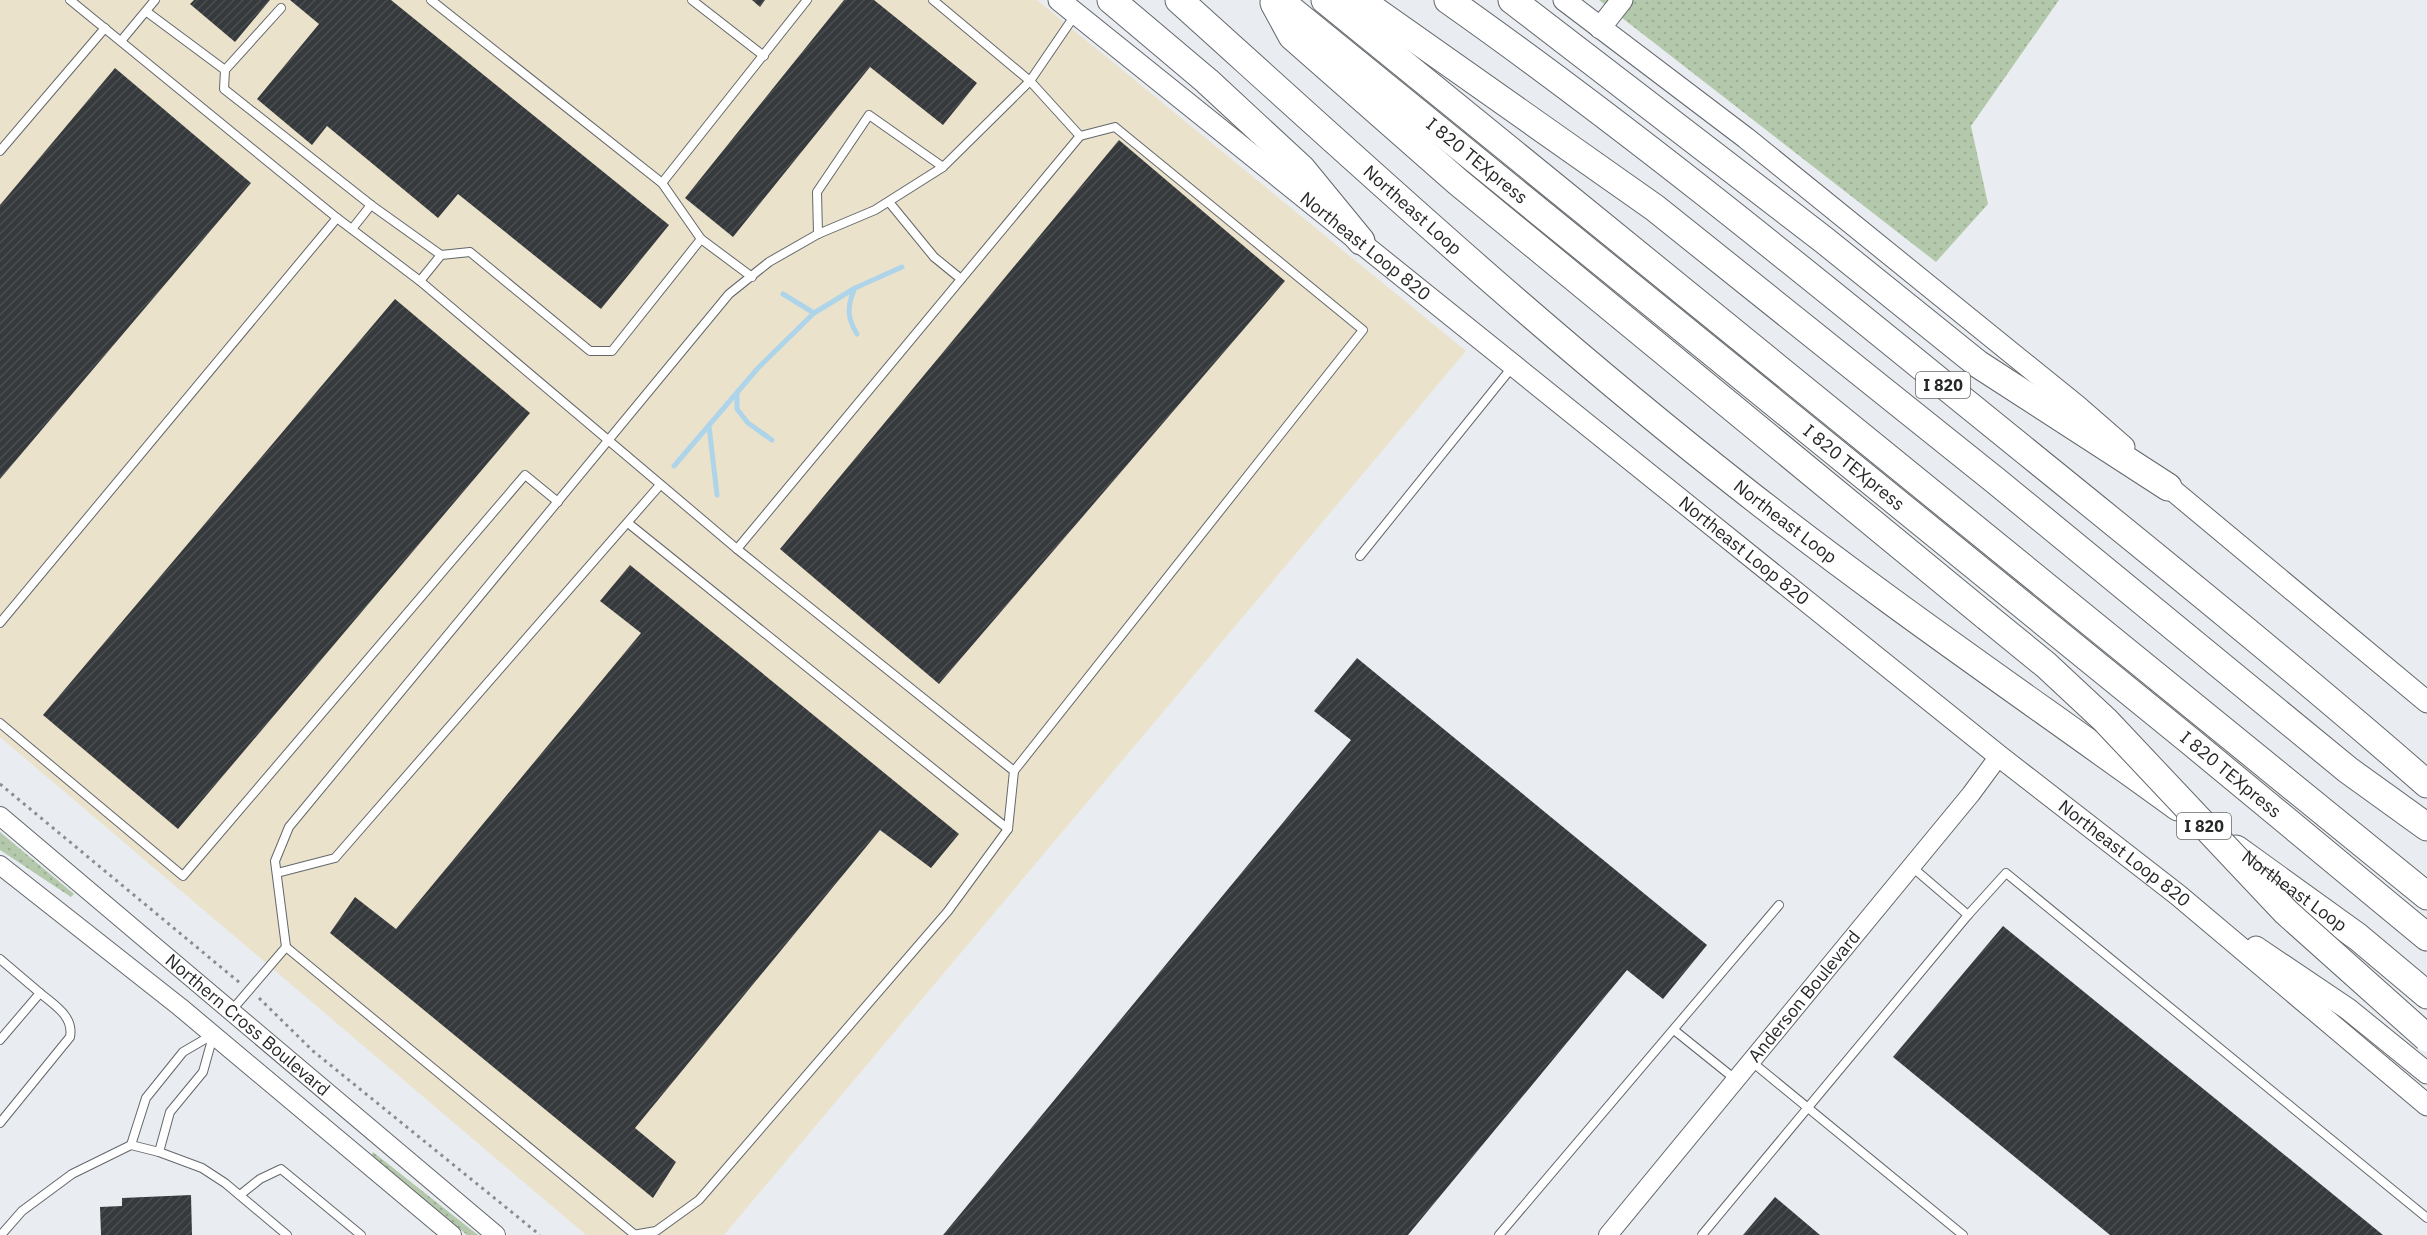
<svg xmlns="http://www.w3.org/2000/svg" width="2427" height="1235" font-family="'IBM Plex Sans',sans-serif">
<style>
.commercial{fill:#ebe2cc}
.grass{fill:url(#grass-dots)}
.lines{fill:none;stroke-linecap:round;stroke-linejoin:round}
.stream{stroke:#aed4e9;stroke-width:5}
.building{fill:url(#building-hatch)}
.service-casing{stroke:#63676b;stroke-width:10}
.tertiary-casing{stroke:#63676b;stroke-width:20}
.secondary-casing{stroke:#63676b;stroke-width:23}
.motorway-casing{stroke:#63676b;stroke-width:29}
.path{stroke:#8b8d90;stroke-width:3;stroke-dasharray:3 4.5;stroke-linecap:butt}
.service{stroke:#fff;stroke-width:8}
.tertiary{stroke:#fff;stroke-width:18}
.secondary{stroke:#fff;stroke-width:21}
.motorway{stroke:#fff;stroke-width:27}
.motorway-bridge-casing{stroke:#63676b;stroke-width:29;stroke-linecap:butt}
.motorway-bridge{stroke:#fff;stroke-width:27}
.labels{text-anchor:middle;stroke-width:6;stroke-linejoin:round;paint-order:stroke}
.shield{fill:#fff;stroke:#676869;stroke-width:1.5}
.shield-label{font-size:16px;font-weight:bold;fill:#262729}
.street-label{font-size:18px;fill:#262729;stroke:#fff}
</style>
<defs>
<pattern id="grass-dots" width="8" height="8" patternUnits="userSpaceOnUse" patternTransform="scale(1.5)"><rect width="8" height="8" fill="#b4c9ac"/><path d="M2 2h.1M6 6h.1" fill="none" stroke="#9bad94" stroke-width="1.8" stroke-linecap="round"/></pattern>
<pattern id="building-hatch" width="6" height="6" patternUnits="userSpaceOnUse" patternTransform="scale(1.5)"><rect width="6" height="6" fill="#373a3d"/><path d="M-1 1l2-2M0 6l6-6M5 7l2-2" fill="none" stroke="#4b4e50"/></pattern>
</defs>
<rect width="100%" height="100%" fill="#e9edf1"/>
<polygon class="commercial" points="0,0 1037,0 1466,351 724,1235 586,1235 0,737"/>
<g class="grass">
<polygon points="1599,0 2059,0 1971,126 1988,204 1936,262"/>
<polygon points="0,832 74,894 71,897 0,850"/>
<polygon points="373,1152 478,1235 467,1235 371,1156"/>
</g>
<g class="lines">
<g class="stream">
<path d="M 854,290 C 847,307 847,318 857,334"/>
<polyline points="783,294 814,313"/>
<polyline points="737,394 737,409 748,423 772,440"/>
<polyline points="709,426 717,495"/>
<polyline points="674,466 758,368 814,313 855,288 902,267"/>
</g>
</g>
<g class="building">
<polygon points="194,0 270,0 235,42 190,4"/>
<polygon points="290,0 391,0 669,225 601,309 458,194 438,218 327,126 312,145 257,99 319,24"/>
<polygon points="752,0 765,0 760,7"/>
<polygon points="844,0 874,0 977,83 943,125 870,67 733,237 685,198"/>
<polygon points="115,68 251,183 0,479 0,205"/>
<polygon points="1119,140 1285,281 939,684 780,549"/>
<polygon points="395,299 530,413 178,829 43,715"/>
<polygon points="630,565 959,834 931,868 880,830 635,1128 676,1162 653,1198 330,933 355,897 396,929 641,633 600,601"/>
<polygon points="1357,658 1707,945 1663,999 1627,970 1408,1235 943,1235 1351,740 1314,711"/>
<polygon points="2003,926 2383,1235 2110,1235 1893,1057"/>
<polygon points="191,1195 192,1235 101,1235 100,1207 122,1206 122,1198"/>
<polygon points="1775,1197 1820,1235 1743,1235"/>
</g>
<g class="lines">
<g class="service-casing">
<g id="service">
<polyline points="70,0 337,218 420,281 737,549 1014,771 1008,829 948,911 699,1200 656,1231 633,1235"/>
<polyline points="431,0 662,183 701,239 752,277"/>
<polyline points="692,0 764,56"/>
<polyline points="147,12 225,70 224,89 371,205 441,255"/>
<polyline points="121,41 155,0"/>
<polyline points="225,70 281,8"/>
<polyline points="0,151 105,28"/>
<polyline points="662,183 807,0"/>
<polyline points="889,202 934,257 961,279"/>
<polyline points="352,229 371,205"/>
<polyline points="818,234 817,192 869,115 943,167"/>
<polyline points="420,281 441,255 470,252 590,351 612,351 701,239"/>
<polyline points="628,523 1008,829"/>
<polyline points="737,549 1080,136 1030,81 933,0"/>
<polyline points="1360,556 1513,366"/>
<polyline points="0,623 337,218"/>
<polyline points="0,723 183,876 525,475 558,502"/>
<polyline points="1014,771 1363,330 1115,127 1080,136"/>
<polyline points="1912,867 1968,915 2006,873 2427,1218"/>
<polyline points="277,873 335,858 660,485"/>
<polyline points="286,947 634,1234"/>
<polyline points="0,959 40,993 0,1040"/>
<polyline points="232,1010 286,947 275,861 289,827 729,294 769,262 818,234 875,210 943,167 1030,81 1075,15"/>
<polyline points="1674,1030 1735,1079"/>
<polyline points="1752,1062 1963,1235"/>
<path d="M 0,1123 L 70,1037 C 74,1016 54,1005 40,993"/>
<polyline points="131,1145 146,1098 183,1052 212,1035"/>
<polyline points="159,1152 170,1112 203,1072 213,1036"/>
<polyline points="240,1195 260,1179 281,1169 361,1235"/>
<polyline points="1,1235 22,1211 72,1174 131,1145 159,1152 202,1168 225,1183 287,1235"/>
<polyline points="1499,1235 1779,905"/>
<polyline points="1702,1235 1968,915"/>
</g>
</g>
<g class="tertiary-casing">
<g id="tertiary">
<path id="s1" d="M 0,816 L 496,1235"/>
<polyline points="0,865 180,1007 452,1235"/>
<path id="s2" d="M 1608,1235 L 1971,794 L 1999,756"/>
</g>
</g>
<g class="secondary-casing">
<g id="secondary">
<path id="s3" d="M 1059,0 L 1999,756 L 2178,895 L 2427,1105"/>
<polyline points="1564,0 1746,138 2077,406 2124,447"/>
<polyline points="1600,28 1622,0"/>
<polyline points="2158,478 2427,702"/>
<polyline points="2256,947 2348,1009 2427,1073"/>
</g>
</g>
<g class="motorway-casing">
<g id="motorway">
<polyline points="1111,0 1207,81 1302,169 1361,241"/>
<path id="s4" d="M 1179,0 C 1363,166 1545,334 1740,487 C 1882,599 2032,701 2178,807"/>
<path id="s5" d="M 1279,0 L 2190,741 L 2427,937"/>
<polyline points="1325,0 2427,896"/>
<polyline points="1360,0 1655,208 1996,481 2348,770 2427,827"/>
<path d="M 1448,0 C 1628,127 1799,267 1970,406 C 2124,531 2278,654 2427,784"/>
<polyline points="1512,0 1824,240 1978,364 2168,487"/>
<polyline points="1274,3 1292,36 1458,182 1987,617"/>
<path id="s6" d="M 2236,849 L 2358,937 L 2427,995"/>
</g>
</g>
<g class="path">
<polyline points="0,784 240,983"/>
<polyline points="259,998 313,1051 540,1235"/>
</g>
<use href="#service" class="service"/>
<use href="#tertiary" class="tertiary"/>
<use href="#secondary" class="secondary"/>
<use href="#motorway" class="motorway"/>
<g class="motorway-bridge-casing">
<polyline id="motorway-bridge" points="1987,617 2046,665 2105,720 2286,912 2427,1038"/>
</g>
<use href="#motorway-bridge" class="motorway-bridge"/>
</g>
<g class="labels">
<g class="shield">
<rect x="1916" y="372" width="54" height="26" rx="4.5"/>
<rect x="2177" y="813" width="54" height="26" rx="4.5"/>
</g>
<g class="shield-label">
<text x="1943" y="391">I 820</text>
<text x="2204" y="832">I 820</text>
</g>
<g class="street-label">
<text dy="6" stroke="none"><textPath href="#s5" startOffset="255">I 820 TEXpress</textPath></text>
<text dy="6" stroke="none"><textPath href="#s4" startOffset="314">Northeast Loop</textPath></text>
<text dy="6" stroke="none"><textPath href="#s3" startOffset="393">Northeast Loop 820</textPath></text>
<text dy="6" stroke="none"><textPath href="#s5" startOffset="741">I 820 TEXpress</textPath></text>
<text dy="6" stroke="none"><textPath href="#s4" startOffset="800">Northeast Loop</textPath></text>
<text dy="6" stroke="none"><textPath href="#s3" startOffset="879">Northeast Loop 820</textPath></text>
<text dy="6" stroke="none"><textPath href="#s5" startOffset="1227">I 820 TEXpress</textPath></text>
<text dy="6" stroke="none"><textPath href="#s3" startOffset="1365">Northeast Loop 820</textPath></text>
<text dy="6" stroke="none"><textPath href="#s6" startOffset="72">Northeast Loop</textPath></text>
<text dy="6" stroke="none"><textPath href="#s2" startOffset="309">Anderson Boulevard</textPath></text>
<text dy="6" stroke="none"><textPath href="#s1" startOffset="324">Northern Cross Boulevard</textPath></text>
</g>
</g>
</svg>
